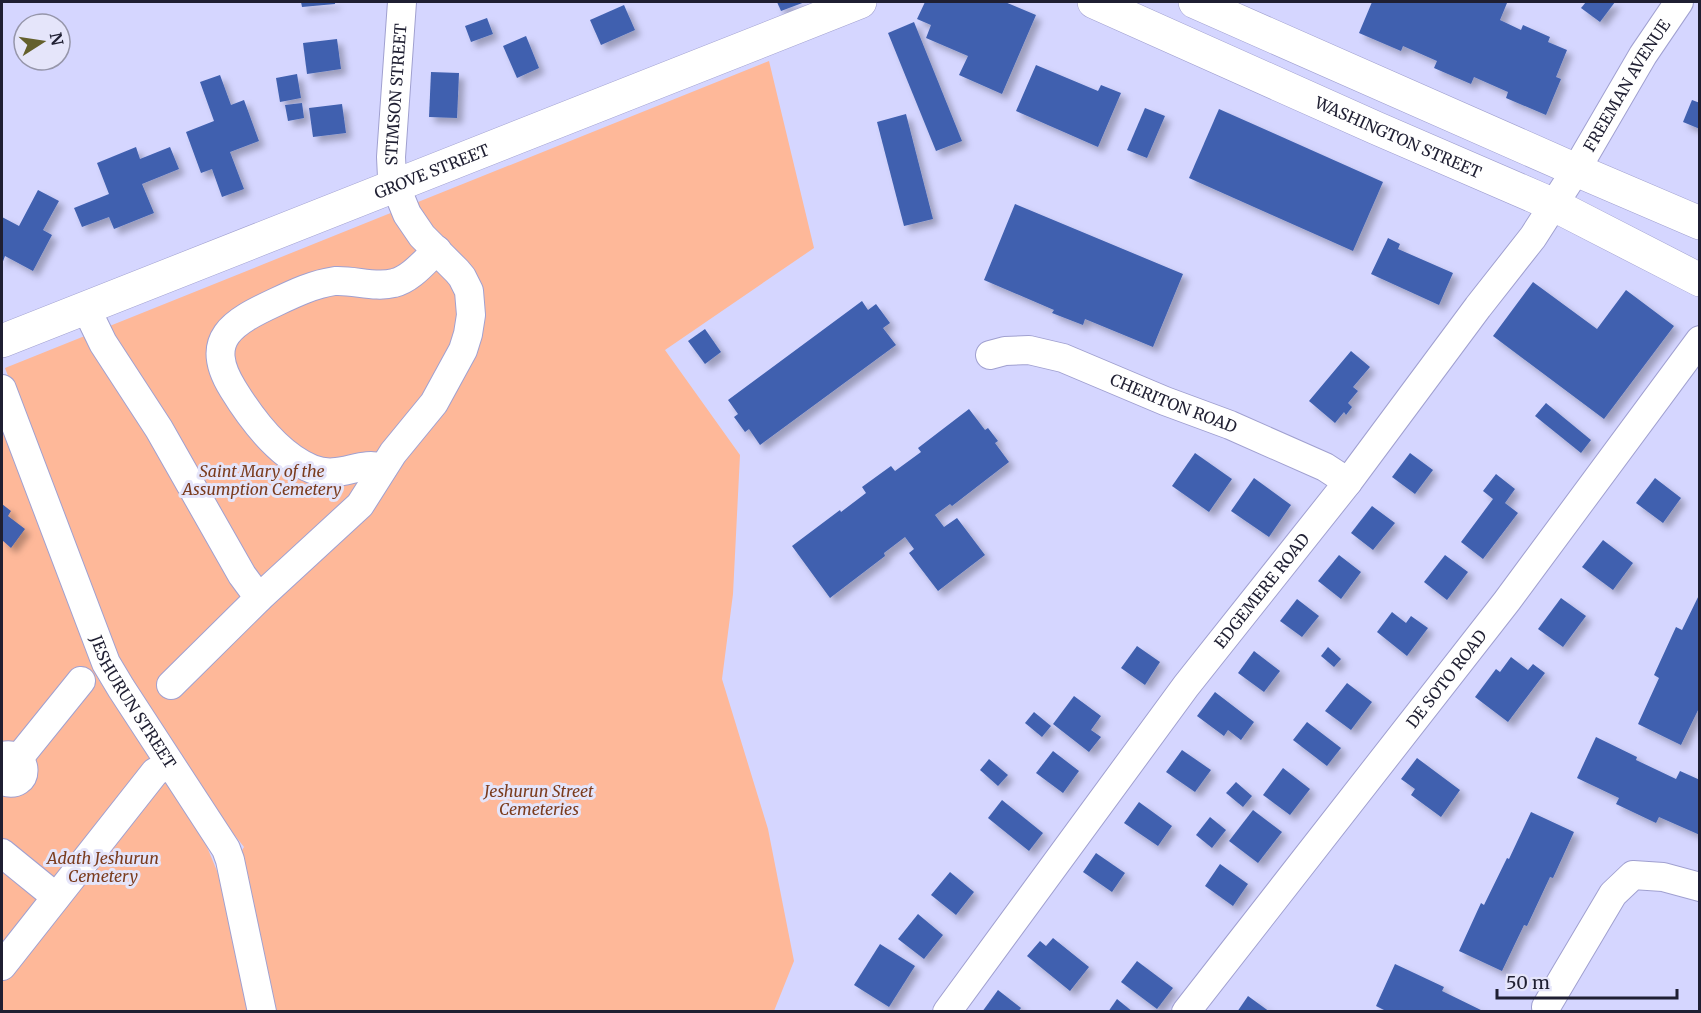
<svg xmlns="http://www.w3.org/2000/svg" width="1701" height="1013" font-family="Merriweather,serif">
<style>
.green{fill:#feb899}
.building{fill:#3f60af;filter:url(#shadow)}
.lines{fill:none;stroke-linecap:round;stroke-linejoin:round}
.minor-casing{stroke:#a0a0d0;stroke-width:30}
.major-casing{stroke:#a0a0d0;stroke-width:34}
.minor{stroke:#fff;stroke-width:28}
.major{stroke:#fff;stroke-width:33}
.labels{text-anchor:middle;stroke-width:6;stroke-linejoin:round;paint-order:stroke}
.street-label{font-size:16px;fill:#1f1f32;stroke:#e5e5fa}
.park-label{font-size:16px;font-style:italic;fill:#7b3c1e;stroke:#e5e5fa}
</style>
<defs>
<filter id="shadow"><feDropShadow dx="5.5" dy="5.5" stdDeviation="3" flood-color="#0004"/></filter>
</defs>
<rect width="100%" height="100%" fill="#d5d6ff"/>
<polygon class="green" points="769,61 814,248 665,350 740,455 733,594 722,679 768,829 794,961 774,1011 2,1011 2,424 98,679 200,830 222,883 244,847 197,788 120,670 5,368"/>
<g class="building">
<polygon points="301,2 335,2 335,4 302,7"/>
<polygon points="777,2 805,2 781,11"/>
<polygon points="925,2 1005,2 1036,15 1002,94 959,75 968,56 926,38 931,25 917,19"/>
<polygon points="1372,2 1504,2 1507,3 1500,20 1521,30 1523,25 1550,37 1548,42 1567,50 1556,77 1561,79 1546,115 1506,98 1508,92 1474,77 1471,84 1434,68 1437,61 1403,46 1401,51 1359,33"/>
<polygon points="1586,2 1615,2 1600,22 1581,8"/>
<polygon points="624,5 635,30 601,45 590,20"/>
<polygon points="487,18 493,34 471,42 465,26"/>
<polygon points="914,22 962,141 936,151 888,33"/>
<polygon points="526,36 539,68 517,78 503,46"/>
<polygon points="337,39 341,69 307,74 303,43"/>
<polygon points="1036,65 1098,91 1101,85 1121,93 1098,147 1016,111"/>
<polygon points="431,72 459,73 457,118 429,117"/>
<polygon points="297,74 301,98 280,102 276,78"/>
<polygon points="220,75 231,105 244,100 259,141 230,152 244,189 222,197 212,169 201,173 186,132 214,121 200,82"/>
<polygon points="1692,100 1700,103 1700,129 1683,122"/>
<polygon points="302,103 304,118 288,121 285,105"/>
<polygon points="342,104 346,133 313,137 309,108"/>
<polygon points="1145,108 1165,116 1147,158 1127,150"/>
<polygon points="1219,109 1383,182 1353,251 1189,178"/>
<polygon points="906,114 933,219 904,226 877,122"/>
<polygon points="136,147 140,159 170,147 179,169 142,184 154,213 114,229 109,217 82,227 74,208 109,194 97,163"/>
<polygon points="38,190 59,201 43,230 52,235 33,271 5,256 2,264 2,217 19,226"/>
<polygon points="1015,204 1183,274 1153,347 1085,319 1083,325 1052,313 1054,310 984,280"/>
<polygon points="1388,238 1400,244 1398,249 1453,273 1439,305 1371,274"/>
<polygon points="1533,282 1597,329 1626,290 1674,326 1604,419 1493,336"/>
<polygon points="862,301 868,310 876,304 890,323 883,328 896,345 760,445 749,429 745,432 734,417 738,414 728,400"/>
<polygon points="705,329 721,352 705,364 688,341"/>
<polygon points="1351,351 1370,367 1353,387 1358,391 1348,403 1352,407 1346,415 1344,412 1335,423 1309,401"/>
<polygon points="1546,403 1591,440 1581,453 1535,416"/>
<polygon points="969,409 985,430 988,428 998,441 995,443 1009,462 952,506 950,504 935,515 944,527 957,518 985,555 938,591 909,553 914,549 905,537 884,553 885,556 830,598 792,546 840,510 841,512 866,493 862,487 891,466 895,471 921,452 918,448"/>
<polygon points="1195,453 1232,479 1209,512 1172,486"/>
<polygon points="1410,453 1433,470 1415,494 1392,477"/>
<polygon points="1496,474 1515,489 1505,503 1518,513 1483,559 1461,542 1493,499 1483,491"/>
<polygon points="1254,478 1291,505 1269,537 1231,511"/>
<polygon points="1655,478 1681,498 1663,523 1636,503"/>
<polygon points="2,504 11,511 8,516 25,529 11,548 2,540"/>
<polygon points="1372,506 1395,523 1373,550 1351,533"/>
<polygon points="1603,540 1633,563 1613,590 1582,567"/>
<polygon points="1339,555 1361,572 1341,599 1318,581"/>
<polygon points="1445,555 1468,572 1447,600 1424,582"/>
<polygon points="1700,593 1700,706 1681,745 1638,724 1659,678 1654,675 1676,627 1682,630"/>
<polygon points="1561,598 1586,616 1563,647 1538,629"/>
<polygon points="1297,599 1319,616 1302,637 1280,621"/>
<polygon points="1392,612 1406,623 1411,616 1428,628 1407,656 1377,632"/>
<polygon points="1137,646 1160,662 1145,685 1121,668"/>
<polygon points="1328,647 1341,659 1334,667 1321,656"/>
<polygon points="1254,651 1280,671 1264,692 1238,673"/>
<polygon points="1511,657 1528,670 1533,664 1545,673 1508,722 1475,697 1496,669 1500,672"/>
<polygon points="1347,683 1372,702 1351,730 1325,711"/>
<polygon points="1215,692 1254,722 1241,740 1228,730 1224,736 1197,716"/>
<polygon points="1074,696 1101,716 1091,730 1101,737 1089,752 1053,724"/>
<polygon points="1034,712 1051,726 1042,737 1025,723"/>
<polygon points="1307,722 1341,748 1327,766 1293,740"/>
<polygon points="1596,737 1637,757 1636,760 1676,779 1680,771 1700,780 1700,835 1659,817 1656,823 1616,804 1619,798 1577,778"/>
<polygon points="1182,750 1211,770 1195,792 1166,772"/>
<polygon points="1053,751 1079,771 1063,793 1036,773"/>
<polygon points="1417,758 1460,790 1441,817 1411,795 1415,789 1401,779"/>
<polygon points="989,759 1008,775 998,786 980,770"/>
<polygon points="1283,768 1310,789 1290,815 1263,795"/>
<polygon points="1236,782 1252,796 1243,807 1226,793"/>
<polygon points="1002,800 1043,833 1029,851 988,818"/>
<polygon points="1139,802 1172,826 1158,846 1124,823"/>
<polygon points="1253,810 1282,832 1258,863 1229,841"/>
<polygon points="1531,812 1574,832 1553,878 1550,877 1527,926 1524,925 1502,971 1459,951 1481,903 1484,905 1507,858 1509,859"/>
<polygon points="1210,817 1226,830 1212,848 1196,835"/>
<polygon points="1096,853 1125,873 1112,892 1083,872"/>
<polygon points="1220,864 1248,884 1233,906 1205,886"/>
<polygon points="950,872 974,892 956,915 931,895"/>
<polygon points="918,914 943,935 924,959 898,939"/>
<polygon points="1053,938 1089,967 1070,991 1027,956 1040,941 1046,946"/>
<polygon points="880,944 915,966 889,1007 854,985"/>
<polygon points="1137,961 1173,988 1157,1009 1121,982"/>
<polygon points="1395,964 1444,987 1442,991 1485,1012 1388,1012 1376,1006"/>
<polygon points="998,990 1021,1008 1018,1012 982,1012"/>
<polygon points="1248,996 1270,1012 1237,1012"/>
<polygon points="1117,999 1133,1012 1108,1012"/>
</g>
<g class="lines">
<g class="minor-casing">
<g id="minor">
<polyline points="86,308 103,343 159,429 242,575 259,598"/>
<path id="s1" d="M 990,355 L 1005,351 L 1029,350 L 1063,358 L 1165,401 L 1230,425 L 1325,467 L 1348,482"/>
<path id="s2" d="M 2,389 L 106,663 L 121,688 L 226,849 L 230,860 L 262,1012"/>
<path d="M 383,468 C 360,460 340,480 312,469 C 278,455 252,420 233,389 C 202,339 233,322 276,302 C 295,293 314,284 335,281 C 355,280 375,288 394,283 C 411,279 425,261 437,250"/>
<path id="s3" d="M 171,685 L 259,598 L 360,505 L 393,453 L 434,403 L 463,350 L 468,334 L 471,315 L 469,291 L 462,277 L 457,271 L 422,236 L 407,214 L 392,177 L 391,157 L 402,2"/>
<polyline points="18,759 81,681"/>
<path d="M 2,781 C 32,791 29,750 3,756"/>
<polyline points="2,853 56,897"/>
<polyline points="2,966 155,772 170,764"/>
<polyline points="1546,1007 1613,894 1633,875 1663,877 1700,887"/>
<path id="s4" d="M 947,1012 L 1186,686 L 1348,482 L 1478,307 L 1533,237 L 1576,170 L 1643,55 L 1679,2"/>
<path id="s5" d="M 1186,1012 L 1507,601 L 1700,340"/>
</g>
</g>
<g class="major-casing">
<g id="major">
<path id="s6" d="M 1094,2 L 1376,128 L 1554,205 L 1700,280"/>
<polyline points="1195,2 1576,170 1700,223"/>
<path id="s7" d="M 2,341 L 860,2"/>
</g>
</g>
<use href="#minor" class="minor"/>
<use href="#major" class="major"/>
</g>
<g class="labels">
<g class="street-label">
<text dy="6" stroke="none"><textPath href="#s4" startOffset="1150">FREEMAN AVENUE</textPath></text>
<text dy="6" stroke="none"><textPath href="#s3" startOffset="730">STIMSON STREET</textPath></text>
<text dy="6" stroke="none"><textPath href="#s6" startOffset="333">WASHINGTON STREET</textPath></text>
<text dy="6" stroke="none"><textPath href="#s7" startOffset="462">GROVE STREET</textPath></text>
<text dy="6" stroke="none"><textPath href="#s1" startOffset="194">CHERITON ROAD</textPath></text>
<text dy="6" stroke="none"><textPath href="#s4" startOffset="526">EDGEMERE ROAD</textPath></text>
<text dy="6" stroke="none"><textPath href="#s5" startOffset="423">DE SOTO ROAD</textPath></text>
<text dy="6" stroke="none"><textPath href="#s2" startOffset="340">JESHURUN STREET</textPath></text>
</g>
<g class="park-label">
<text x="262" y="477">Saint Mary of the<tspan x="262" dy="18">Assumption Cemetery</tspan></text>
<text x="539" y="797">Jeshurun Street<tspan x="539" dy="18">Cemeteries</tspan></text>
<text x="103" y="864">Adath Jeshurun<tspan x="103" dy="18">Cemetery</tspan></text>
</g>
</g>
<rect width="1701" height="1013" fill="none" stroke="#1f1f32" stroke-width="6"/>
<g transform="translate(42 42) rotate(78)"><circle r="28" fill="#e5e5fa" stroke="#9696aa" stroke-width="1.5"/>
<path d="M0-4.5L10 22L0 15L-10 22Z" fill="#64602c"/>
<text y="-9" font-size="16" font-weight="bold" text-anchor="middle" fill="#1f1f32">N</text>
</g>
<path d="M1497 989v9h180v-9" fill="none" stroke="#1f1f32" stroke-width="3"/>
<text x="1506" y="989" font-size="18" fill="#1f1f32" stroke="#e5e5fa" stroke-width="4.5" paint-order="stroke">50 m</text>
</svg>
